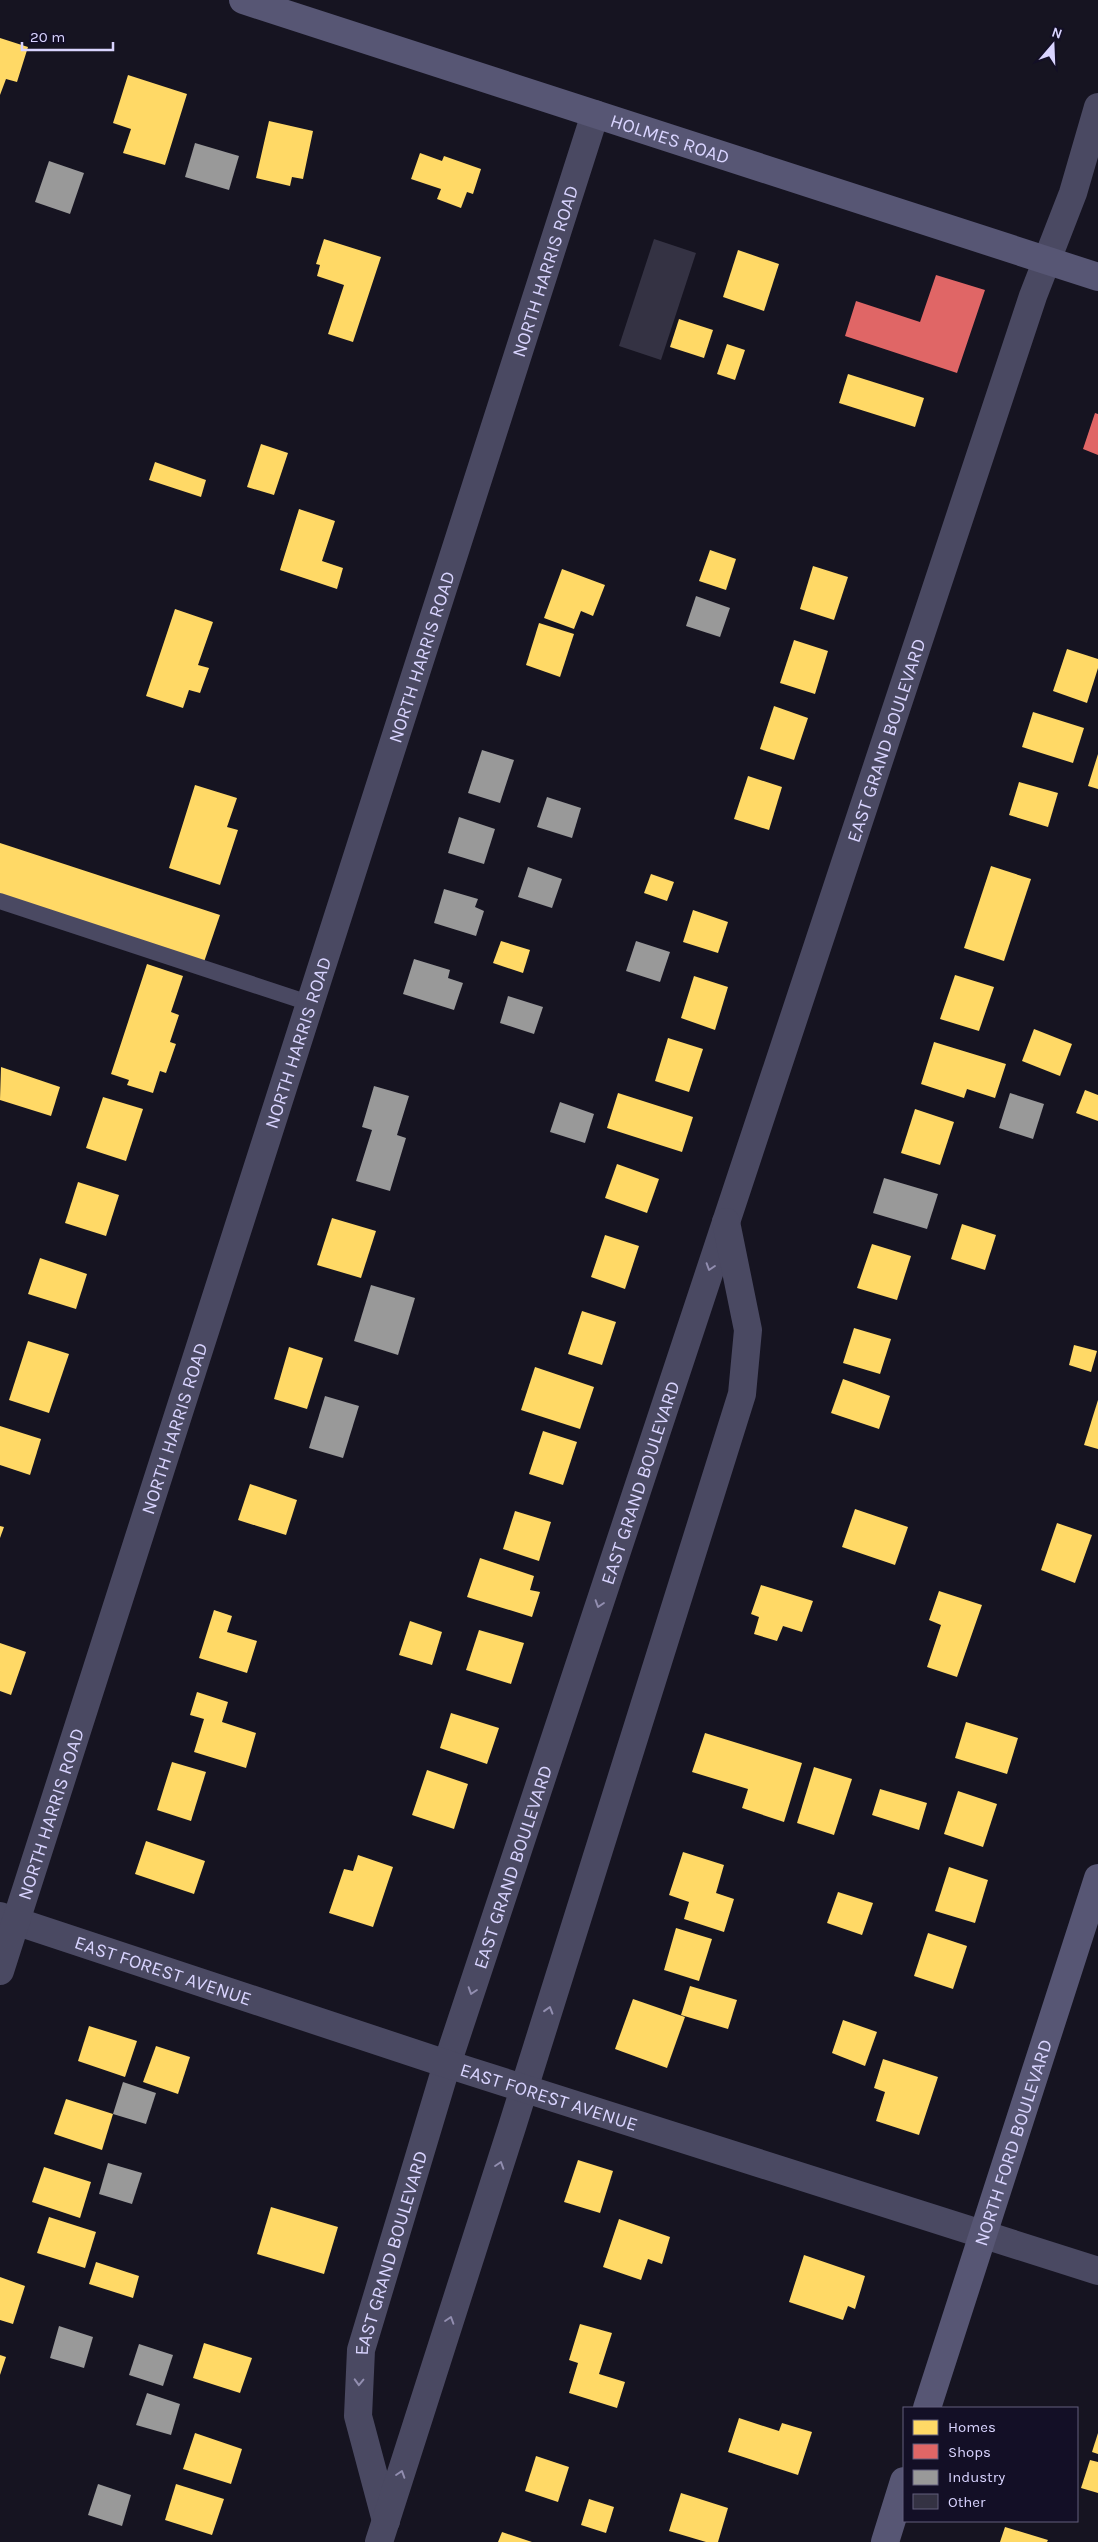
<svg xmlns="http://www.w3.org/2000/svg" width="1098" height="2542" font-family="Karla,sans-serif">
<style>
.homes{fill:#ffd966}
.shops{fill:#e06666}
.industry{fill:#999}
.building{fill:#343243}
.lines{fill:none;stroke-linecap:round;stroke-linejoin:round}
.service{stroke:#4a4962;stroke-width:16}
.minor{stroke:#4a4962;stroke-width:28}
.tertiary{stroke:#4a4962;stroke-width:28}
.secondary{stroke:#575674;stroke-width:28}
.oneway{stroke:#928eb0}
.labels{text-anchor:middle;stroke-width:5;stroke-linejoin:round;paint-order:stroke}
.street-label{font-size:19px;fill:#d9d4ff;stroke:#130f26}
</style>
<rect width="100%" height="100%" fill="#161421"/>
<g class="homes">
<polygon points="0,38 28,47 17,82 6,79 0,95"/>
<polygon points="128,75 187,94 165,165 123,153 131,129 113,123"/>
<polygon points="269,121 313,131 303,179 292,177 290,186 256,178"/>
<polygon points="420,153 442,161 444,156 481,169 473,194 467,192 461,208 437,199 441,189 411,179"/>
<polygon points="324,239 381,257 353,342 328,334 344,285 317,276 320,265 316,264"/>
<polygon points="738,250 779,264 764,311 723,297"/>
<polygon points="679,319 713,330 704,358 670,347"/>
<polygon points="727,344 745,350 735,380 717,374"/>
<polygon points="848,374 924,398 915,427 839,403"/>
<polygon points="261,444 288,453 274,495 247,487"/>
<polygon points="155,462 206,480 201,497 149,480"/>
<polygon points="299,509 335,521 322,561 343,568 337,589 280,570"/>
<polygon points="710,550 736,559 726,590 699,581"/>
<polygon points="813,566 848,577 834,620 800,609"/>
<polygon points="562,569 605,585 593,616 581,611 574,629 544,618"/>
<polygon points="175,609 213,622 198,665 209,668 200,693 189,690 183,708 146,696"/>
<polygon points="539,623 574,634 560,677 526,665"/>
<polygon points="794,640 828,651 815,694 780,683"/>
<polygon points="1067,649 1098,659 1098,668 1087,703 1053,691"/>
<polygon points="774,706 808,718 794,760 760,749"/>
<polygon points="1033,712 1084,728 1073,763 1022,747"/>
<polygon points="1098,754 1098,789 1088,786"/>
<polygon points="748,776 782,787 769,830 734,819"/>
<polygon points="1019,782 1058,793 1048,827 1009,815"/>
<polygon points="195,785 237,798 227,827 238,830 220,885 169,868"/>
<polygon points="0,843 220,915 204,962 0,895"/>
<polygon points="991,866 1031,879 1004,961 964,948"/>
<polygon points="651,874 674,882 667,901 644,893"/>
<polygon points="693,910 728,922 718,953 683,942"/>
<polygon points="501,941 530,950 523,973 493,963"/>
<polygon points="147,964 183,976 171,1012 179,1015 170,1042 176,1044 166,1073 160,1071 153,1093 127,1085 129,1080 111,1074"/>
<polygon points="955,975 994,987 979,1031 940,1019"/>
<polygon points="694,976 728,987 715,1030 681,1018"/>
<polygon points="1034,1029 1072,1044 1060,1076 1022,1061"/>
<polygon points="668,1038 703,1049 689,1092 655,1081"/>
<polygon points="934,1042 1006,1064 995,1098 967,1089 964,1098 921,1084"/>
<polygon points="1,1067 60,1087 51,1116 0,1100"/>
<polygon points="1085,1090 1098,1095 1098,1121 1076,1113"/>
<polygon points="618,1093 693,1117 682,1152 607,1128"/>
<polygon points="103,1097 143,1109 126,1161 86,1148"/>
<polygon points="915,1109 954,1122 940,1165 901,1153"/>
<polygon points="617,1164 659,1179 647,1213 605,1198"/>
<polygon points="78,1182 119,1195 106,1236 65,1223"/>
<polygon points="332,1218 376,1231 361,1278 317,1265"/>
<polygon points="962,1224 996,1235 985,1270 951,1259"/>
<polygon points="605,1235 639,1246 625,1289 591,1277"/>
<polygon points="872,1244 911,1256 897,1300 857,1288"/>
<polygon points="40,1258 87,1274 76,1309 28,1294"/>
<polygon points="582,1311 616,1322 602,1365 568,1354"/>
<polygon points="854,1328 891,1339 880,1374 843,1363"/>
<polygon points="28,1341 69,1354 49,1413 9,1400"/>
<polygon points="1074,1345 1097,1351 1091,1372 1069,1365"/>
<polygon points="289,1347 323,1358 307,1409 274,1399"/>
<polygon points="535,1367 594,1387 580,1429 521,1410"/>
<polygon points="843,1379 890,1396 879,1429 831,1413"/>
<polygon points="1098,1400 1098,1449 1084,1445"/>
<polygon points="0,1426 41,1439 30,1475 0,1465"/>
<polygon points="543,1431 577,1442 563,1485 529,1474"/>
<polygon points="250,1484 297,1500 286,1535 238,1520"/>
<polygon points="855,1509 908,1527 895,1565 842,1547"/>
<polygon points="515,1511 551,1522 539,1561 503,1549"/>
<polygon points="1057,1523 1092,1535 1075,1583 1041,1570"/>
<polygon points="0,1526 4,1527 0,1538"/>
<polygon points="480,1558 534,1576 530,1590 540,1592 532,1617 467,1597"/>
<polygon points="761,1585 813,1601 802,1632 783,1626 777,1641 754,1634 759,1617 751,1614"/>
<polygon points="939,1591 982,1605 957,1677 927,1667 941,1625 929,1620"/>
<polygon points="214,1610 232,1616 227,1632 257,1641 247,1673 199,1658"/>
<polygon points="410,1621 442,1632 432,1665 399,1655"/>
<polygon points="479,1630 524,1643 511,1684 466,1670"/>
<polygon points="0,1643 26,1652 11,1695 0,1691"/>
<polygon points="197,1692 228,1702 222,1722 256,1733 246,1768 194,1752 204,1719 190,1715"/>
<polygon points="451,1713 499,1728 487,1764 440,1748"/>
<polygon points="966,1722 1018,1738 1007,1774 955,1758"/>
<polygon points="705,1733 802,1763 784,1822 742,1808 748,1789 692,1772"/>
<polygon points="172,1762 206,1772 191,1821 157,1810"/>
<polygon points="814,1767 852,1779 834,1835 797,1823"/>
<polygon points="427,1770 468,1784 454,1829 412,1815"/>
<polygon points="880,1789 927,1803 919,1830 872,1815"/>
<polygon points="958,1791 997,1804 983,1847 944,1834"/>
<polygon points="146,1841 205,1861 194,1894 135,1874"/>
<polygon points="683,1852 724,1865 716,1893 734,1899 724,1932 684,1919 689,1902 669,1895"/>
<polygon points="358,1855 393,1867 373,1927 329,1913 344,1869 353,1871"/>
<polygon points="949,1867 988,1880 975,1923 935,1911"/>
<polygon points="838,1892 873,1903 862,1935 827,1923"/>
<polygon points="676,1928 712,1939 699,1981 664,1970"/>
<polygon points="928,1933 967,1946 953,1989 914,1976"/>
<polygon points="690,1986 737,2000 728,2029 681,2015"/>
<polygon points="633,1999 685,2017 667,2068 615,2049"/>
<polygon points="843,2020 877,2032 865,2066 832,2053"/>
<polygon points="89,2026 137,2041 125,2077 78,2061"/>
<polygon points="156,2046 190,2057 178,2094 143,2082"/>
<polygon points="883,2059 938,2077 919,2135 876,2121 885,2092 874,2088"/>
<polygon points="66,2099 113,2114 102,2150 54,2134"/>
<polygon points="578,2160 613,2171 600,2213 564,2202"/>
<polygon points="44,2167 91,2182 80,2218 32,2202"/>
<polygon points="271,2207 338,2227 324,2274 257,2254"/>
<polygon points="49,2217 96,2232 85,2268 37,2253"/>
<polygon points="619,2219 670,2237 662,2264 648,2259 641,2280 603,2267"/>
<polygon points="804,2255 865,2276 855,2309 848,2306 843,2320 789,2302"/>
<polygon points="96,2262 139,2276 133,2298 89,2284"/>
<polygon points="0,2277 25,2286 13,2324 0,2320"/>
<polygon points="580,2324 612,2333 599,2374 625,2382 617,2408 569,2393 578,2363 569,2360"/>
<polygon points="204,2343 252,2358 240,2393 193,2378"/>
<polygon points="0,2355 6,2357 0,2375"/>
<polygon points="739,2418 779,2431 782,2423 812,2432 798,2475 728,2452"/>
<polygon points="195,2433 242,2449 231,2484 183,2469"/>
<polygon points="1098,2433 1098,2454 1092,2452"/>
<polygon points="536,2456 569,2467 558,2502 525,2491"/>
<polygon points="1090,2460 1098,2462 1098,2493 1081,2488"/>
<polygon points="176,2484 224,2499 212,2535 165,2520"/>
<polygon points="681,2493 728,2508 718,2542 706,2542 669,2531"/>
<polygon points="589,2499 614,2507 606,2533 581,2525"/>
<polygon points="1005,2527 1048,2540 1047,2542 1000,2542"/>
<polygon points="502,2532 532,2542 498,2542"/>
</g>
<g class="shops">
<polygon points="936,275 985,290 957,373 845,336 856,301 920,322"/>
<polygon points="1095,413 1098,414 1098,455 1083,449"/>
</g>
<g class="industry">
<polygon points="195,143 239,156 229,190 185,177"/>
<polygon points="49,161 84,173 70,214 35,202"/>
<polygon points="696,596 730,608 720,637 686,626"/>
<polygon points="482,750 514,760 500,803 468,793"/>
<polygon points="547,797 581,808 572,838 537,827"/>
<polygon points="459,817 495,829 484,864 448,853"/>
<polygon points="528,867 562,879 552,908 518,897"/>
<polygon points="444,889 478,899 475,907 484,911 476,936 434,923"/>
<polygon points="636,941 670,952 660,982 626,971"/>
<polygon points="414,959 450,970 448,978 463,983 454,1010 403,994"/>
<polygon points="508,996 543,1007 534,1034 500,1023"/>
<polygon points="374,1086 409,1096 397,1135 406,1138 390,1191 356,1181 372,1130 362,1127"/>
<polygon points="1010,1093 1044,1104 1033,1139 999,1128"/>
<polygon points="560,1102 594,1114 585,1143 550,1132"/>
<polygon points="884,1178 938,1194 927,1229 873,1213"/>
<polygon points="371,1285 415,1298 398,1355 354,1341"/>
<polygon points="325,1396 359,1406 343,1458 309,1448"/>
<polygon points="123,2082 156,2093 146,2124 113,2114"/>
<polygon points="108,2163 142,2173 132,2204 99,2194"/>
<polygon points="59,2326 93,2337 84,2368 50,2358"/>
<polygon points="139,2344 173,2355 163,2386 129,2375"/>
<polygon points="147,2393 180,2404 171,2435 136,2425"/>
<polygon points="98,2484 131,2495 122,2526 88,2515"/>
</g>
<polygon class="building" points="654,239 696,253 661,360 619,346"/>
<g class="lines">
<polyline class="service" points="0,901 309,1003"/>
<g class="minor">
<path id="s1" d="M 386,2521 L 358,2416 L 361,2350 L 447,2064 L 1033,296 L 1073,193 L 1098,107"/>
<polyline points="379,2542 512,2127 742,1394 748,1330 726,1222"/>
</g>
<g class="tertiary">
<path id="s2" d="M 0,1916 L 447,2064 L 1098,2271"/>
<path id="s3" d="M 0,1971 L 595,114"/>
</g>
<g class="secondary">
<path id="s4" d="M 243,0 L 1098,277"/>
<path id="s5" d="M 927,2408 L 1098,1878"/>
<polyline points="885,2542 904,2481"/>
</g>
</g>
<defs><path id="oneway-chevron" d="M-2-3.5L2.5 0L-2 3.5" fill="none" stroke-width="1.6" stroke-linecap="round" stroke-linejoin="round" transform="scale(1.25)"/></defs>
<g class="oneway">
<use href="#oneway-chevron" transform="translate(710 1267) rotate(108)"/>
<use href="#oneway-chevron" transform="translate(599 1604) rotate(108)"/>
<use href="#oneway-chevron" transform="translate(472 1991) rotate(108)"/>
<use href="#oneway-chevron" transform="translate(549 2010) rotate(-73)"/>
<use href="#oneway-chevron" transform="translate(500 2165) rotate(-72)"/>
<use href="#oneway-chevron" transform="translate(450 2320) rotate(-72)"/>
<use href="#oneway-chevron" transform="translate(359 2382) rotate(92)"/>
<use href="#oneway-chevron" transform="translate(401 2474) rotate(-72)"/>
</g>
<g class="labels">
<g class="street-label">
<text dy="7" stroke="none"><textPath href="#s4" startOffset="449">HOLMES ROAD</textPath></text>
<text dy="7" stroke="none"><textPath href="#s3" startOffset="1785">NORTH HARRIS ROAD</textPath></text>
<text dy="7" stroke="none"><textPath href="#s3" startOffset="1380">NORTH HARRIS ROAD</textPath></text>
<text dy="7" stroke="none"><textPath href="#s1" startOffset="1868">EAST GRAND BOULEVARD</textPath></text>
<text dy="7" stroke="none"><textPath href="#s3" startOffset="975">NORTH HARRIS ROAD</textPath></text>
<text dy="7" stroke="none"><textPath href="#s3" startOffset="570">NORTH HARRIS ROAD</textPath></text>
<text dy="7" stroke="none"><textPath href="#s1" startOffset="1086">EAST GRAND BOULEVARD</textPath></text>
<text dy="7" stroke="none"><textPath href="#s3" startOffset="165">NORTH HARRIS ROAD</textPath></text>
<text dy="7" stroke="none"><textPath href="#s1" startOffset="681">EAST GRAND BOULEVARD</textPath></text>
<text dy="7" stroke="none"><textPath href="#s2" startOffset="172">EAST FOREST AVENUE</textPath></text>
<text dy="7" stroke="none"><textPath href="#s2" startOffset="578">EAST FOREST AVENUE</textPath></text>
<text dy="7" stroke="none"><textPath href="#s5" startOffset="279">NORTH FORD BOULEVARD</textPath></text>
<text dy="7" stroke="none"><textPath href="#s1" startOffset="276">EAST GRAND BOULEVARD</textPath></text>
</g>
</g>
<rect x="903" y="2407" width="175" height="115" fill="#130f26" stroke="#625e7d"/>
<rect x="913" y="2420" width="25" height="15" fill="#ffd966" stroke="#625e7d"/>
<text x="948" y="2432" font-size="15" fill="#d9d4ff">Homes</text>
<rect x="913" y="2444" width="25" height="15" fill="#e06666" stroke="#625e7d"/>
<text x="948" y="2457" font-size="15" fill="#d9d4ff">Shops</text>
<rect x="913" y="2470" width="25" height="15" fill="#999999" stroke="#625e7d"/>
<text x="948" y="2482" font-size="15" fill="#d9d4ff">Industry</text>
<rect x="913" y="2494" width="25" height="15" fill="#343243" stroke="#625e7d"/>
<text x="948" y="2507" font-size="15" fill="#d9d4ff">Other</text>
<g transform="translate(1053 45) rotate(19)" stroke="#130f26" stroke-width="4" paint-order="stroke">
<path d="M0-4L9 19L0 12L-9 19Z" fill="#d9d4ff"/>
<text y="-8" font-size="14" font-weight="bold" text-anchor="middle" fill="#d9d4ff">N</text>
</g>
<path d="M22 42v8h91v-8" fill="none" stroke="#d9d4ff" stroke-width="2.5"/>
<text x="30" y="42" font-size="15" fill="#d9d4ff" stroke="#130f26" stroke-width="4" paint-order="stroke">20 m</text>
</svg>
